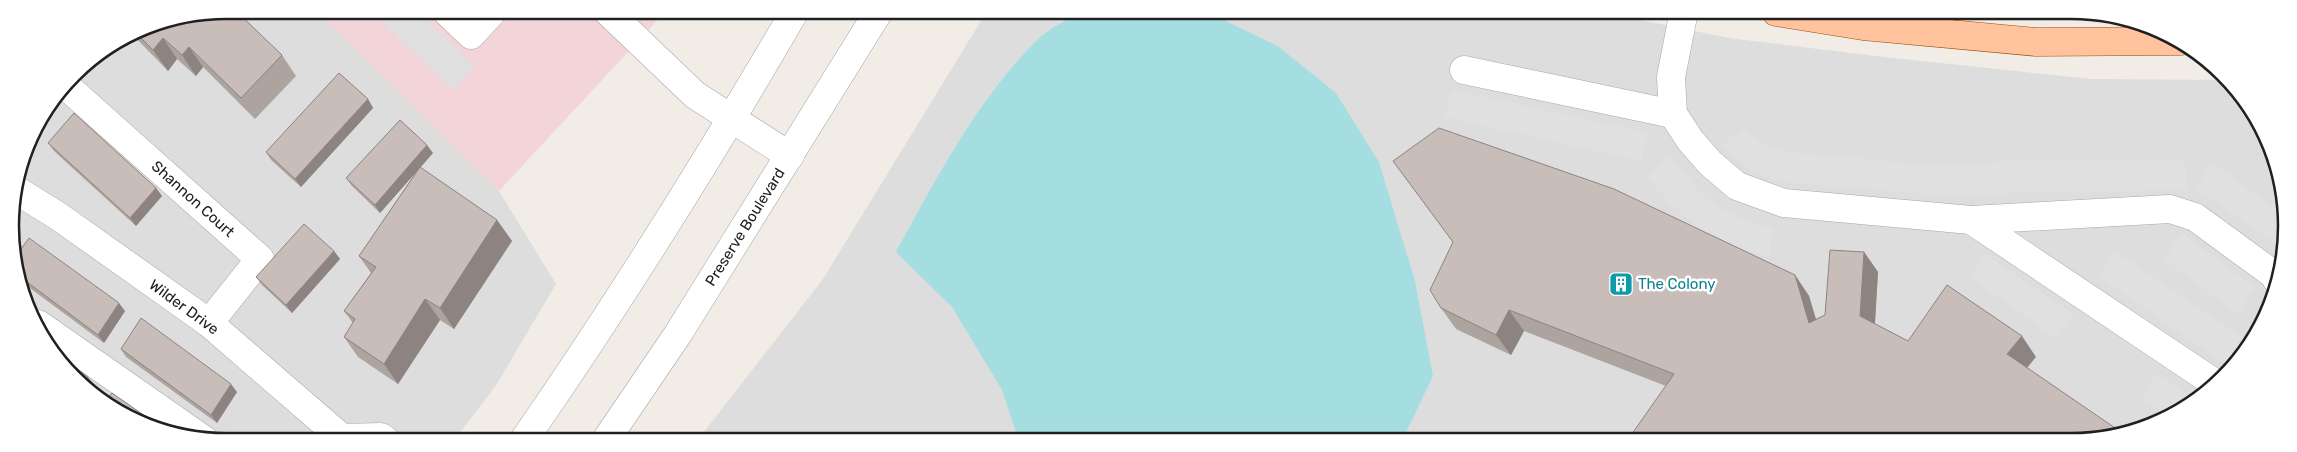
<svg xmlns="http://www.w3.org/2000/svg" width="2297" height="452" font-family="Rubik,sans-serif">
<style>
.residential{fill:#dedddd}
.commercial{fill:#f3d5d9}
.parking{fill:#e0e0e0}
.water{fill:#a5dee1}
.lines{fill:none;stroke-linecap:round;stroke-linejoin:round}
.minor-casing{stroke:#a7a7a7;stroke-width:29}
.major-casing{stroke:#9c4e00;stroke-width:29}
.minor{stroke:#fff;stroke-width:28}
.major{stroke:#ffc49d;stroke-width:28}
.wall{fill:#ada39f}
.shaded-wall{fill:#8d8482}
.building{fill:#c9bdb9;stroke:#8d8482}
.labels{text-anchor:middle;stroke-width:5;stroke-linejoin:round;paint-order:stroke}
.street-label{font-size:15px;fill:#202020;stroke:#fff}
.culture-label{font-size:15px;fill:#0d838f;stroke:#fff;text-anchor:start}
.rim{fill:none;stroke:#202020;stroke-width:2.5}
</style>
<rect width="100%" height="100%" fill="#f1ece6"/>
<g class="residential">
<polygon points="226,10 318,10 499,191 556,284 495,387 454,440 198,440 130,420 63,368 21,295 10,212 27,143 73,73 144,26"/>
<polygon points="987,11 1596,11 1729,38 1875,56 2091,79 2226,80 2242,94 2280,170 2285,254 2265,321 2224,379 2166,420 2085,442 697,441 823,279"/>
</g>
<polygon class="commercial" points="316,10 667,10 499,191"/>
<g class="parking">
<polygon points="369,10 416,10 475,66 453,90"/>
<polygon points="1451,90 1649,133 1641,161 1445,117"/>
<polygon points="1743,128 1766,146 1786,152 1959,167 2009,160 2185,161 2187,190 2013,193 1961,197 1782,182 1755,173 1721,146"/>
<polygon points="1669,156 1702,194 1717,206 1744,220 1772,229 1769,257 1720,241 1697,226 1669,203 1647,177"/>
<polygon points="2212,163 2282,213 2285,251 2196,188"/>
<polygon points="2182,233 2256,288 2237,314 2164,259"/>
<polygon points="2115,251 2250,342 2231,368 2098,276"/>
<polygon points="1985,254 2073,314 2056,338 1969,277"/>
<polygon points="2157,373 2195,399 2170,417 2141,397"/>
</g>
<path class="water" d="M 1083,11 L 1206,11 L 1279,47 L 1336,93 L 1379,162 L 1415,281 L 1433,376 L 1402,441 L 1019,441 L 1002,390 L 952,307 L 896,252 C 936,179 976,102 1035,42 C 1047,29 1068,20 1083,11 Z"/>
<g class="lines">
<g class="minor-casing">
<g id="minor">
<polyline points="445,10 471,35 494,10"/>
<polyline points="606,10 695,95 790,156"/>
<polyline points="1684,11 1671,77 1673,114 1690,140 1710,163 1737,186 1784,203 1971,220 2216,384"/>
<polyline points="1464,70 1673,114"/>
<polyline points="65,85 260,259 209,323"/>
<polyline points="16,190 58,216 209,323 342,438 381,437 385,440"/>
<polyline points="1971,220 2170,209 2195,217 2273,274 2277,280"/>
<polyline points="38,324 204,440"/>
<path d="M 524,440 C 620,301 710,157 795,11"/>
<polyline points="606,440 678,334 879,11"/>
</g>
</g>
<g class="major-casing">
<polyline id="major" points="1776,12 1863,26 2036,42 2181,41"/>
</g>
<use href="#minor" class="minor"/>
<use href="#major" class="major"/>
</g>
<g class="wall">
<polygon points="144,26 282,55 296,76 255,119 203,67 196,76 177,59 168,71 132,34"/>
<polygon points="368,99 373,108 301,187 271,160 266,152"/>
<polygon points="48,143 156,188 162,196 136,226 54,151"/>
<polygon points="433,153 420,168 497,220 512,241 454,329 440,320 398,384 358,357 344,337 353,323 344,311 371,273 359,256 416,172 380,213 352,186 346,178"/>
<polygon points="1393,161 1795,275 1809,296 1816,319 1825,315 1864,252 1878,272 1875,324 1908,341 2036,357 1666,386 1524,331 1511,355 1456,329 1441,308 1453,242"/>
<polygon points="334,251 340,259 292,313 262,285 256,277"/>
<polygon points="16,256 125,311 104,343 19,280"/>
<polygon points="121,349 237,392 217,423 126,357"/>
</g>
<g class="shaded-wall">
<polygon points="163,38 177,59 168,71 153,50"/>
<polygon points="189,47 203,67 196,76 182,55"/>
<polygon points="368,99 373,108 301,187 295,179"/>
<polygon points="55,100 58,103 42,121"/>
<polygon points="427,145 433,153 380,213 375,205"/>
<polygon points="156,188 162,196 136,226 130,218"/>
<polygon points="497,220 512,241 454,329 440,308"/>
<polygon points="334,251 340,259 292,313 286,305"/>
<polygon points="1864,252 1878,272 1874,337 1860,316"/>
<polygon points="1795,275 1809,296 1823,344 1809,323"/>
<polygon points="425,299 440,320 398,384 384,364"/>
<polygon points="119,303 125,311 104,343 98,335"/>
<polygon points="1509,310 1524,331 1511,355 1496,335"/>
<polygon points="2022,336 2036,357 2021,375 2007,354"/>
<polygon points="88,377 94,385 91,389 84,384"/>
<polygon points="231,384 237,392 217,423 211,415"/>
</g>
<g class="building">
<polygon points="226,10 235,10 282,55 241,98 189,47 182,55 163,38 153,50 135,32 144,26"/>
<polygon points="339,73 368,99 295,179 266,152"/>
<polygon points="74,113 156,188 130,218 48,143"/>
<polygon points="400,120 427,145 375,205 346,178"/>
<polygon points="1439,128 1614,189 1795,275 1809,323 1825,315 1830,250 1864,252 1860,316 1908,341 1947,285 2022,336 2007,354 2121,432 2085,442 1627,441 1674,374 1509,310 1496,335 1441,308 1430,290 1453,242 1393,161"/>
<polygon points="420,167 497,220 440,308 425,299 384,364 344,337 355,319 344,311 376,267 359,256"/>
<polygon points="304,224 334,251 286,305 256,277"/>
<polygon points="29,238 119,303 98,335 19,276 16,256"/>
<polygon points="141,318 231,384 211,415 121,349"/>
<polygon points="54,351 88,377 84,384 63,368"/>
<polygon points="112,393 165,430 130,420 106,401"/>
</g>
<defs>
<g id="building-square" transform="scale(1.25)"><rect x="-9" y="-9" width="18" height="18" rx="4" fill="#0f9aa8" stroke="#fff"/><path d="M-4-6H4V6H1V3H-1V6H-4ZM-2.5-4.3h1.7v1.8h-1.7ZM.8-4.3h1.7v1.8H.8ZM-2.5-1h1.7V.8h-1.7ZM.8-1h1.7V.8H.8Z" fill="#fff"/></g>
</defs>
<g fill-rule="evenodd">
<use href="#building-square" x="1621" y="284"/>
</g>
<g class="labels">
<g class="street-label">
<text transform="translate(193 199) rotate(42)" y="5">Shannon Court</text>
<text transform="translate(745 227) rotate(-58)" y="5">Preserve Boulevard</text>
<text transform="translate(184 307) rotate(36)" y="5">Wilder Drive</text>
</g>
<g class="culture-label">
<text x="1638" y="289">The Colony</text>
</g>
</g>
<path d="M0 0H2297V452H0ZM226 19H2071A207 207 0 0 1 2278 226V226A207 207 0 0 1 2071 433H226A207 207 0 0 1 19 226V226A207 207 0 0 1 226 19Z" fill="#fff" fill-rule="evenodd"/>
<path class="rim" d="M226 19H2071A207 207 0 0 1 2278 226V226A207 207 0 0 1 2071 433H226A207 207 0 0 1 19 226V226A207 207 0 0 1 226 19Z"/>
</svg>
